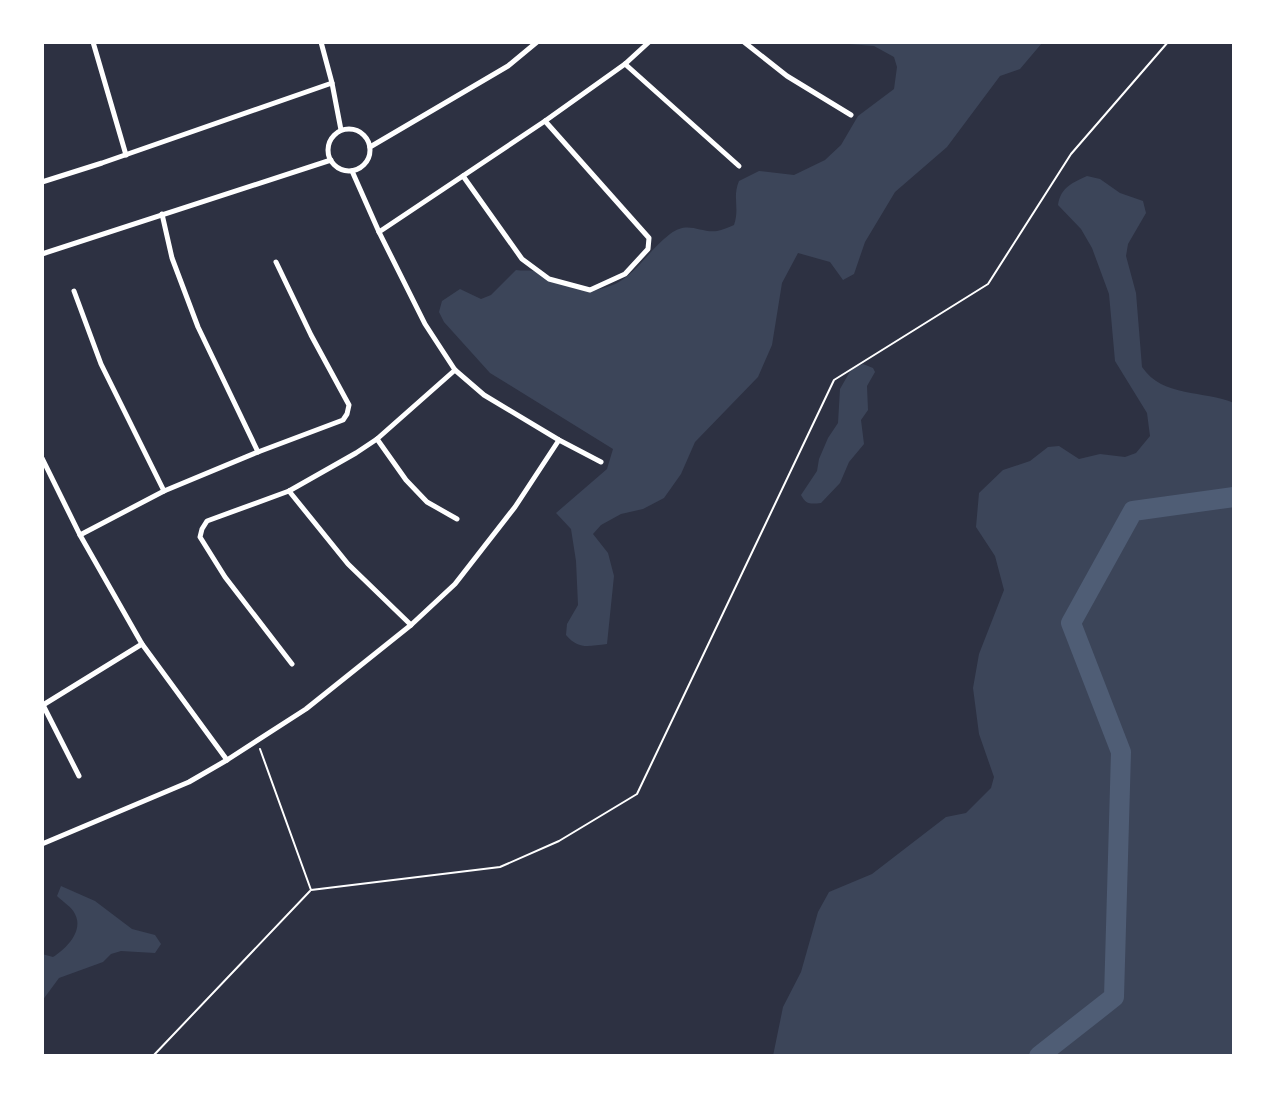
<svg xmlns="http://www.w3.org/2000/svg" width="1276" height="1098" font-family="'Roboto Serif',serif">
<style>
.green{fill:#3c4559}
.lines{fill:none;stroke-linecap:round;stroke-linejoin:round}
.river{stroke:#4f5d75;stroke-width:20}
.path{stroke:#fff;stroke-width:2}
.minor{stroke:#fff;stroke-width:5}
</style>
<rect width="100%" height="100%" fill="#2d3142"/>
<g class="green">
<path d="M 847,42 L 1042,43 L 1020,69 L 1000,76 L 947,147 L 895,192 L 865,242 L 854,274 L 843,280 L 830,262 L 798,253 L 782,283 L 772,345 L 758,377 L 695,442 L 681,474 L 664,498 L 643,509 L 621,514 L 601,525 L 593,534 L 608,553 L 614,576 L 607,644 C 588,646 579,650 566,635 L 567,624 L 578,605 L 576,561 L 571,529 L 556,513 L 607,469 L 613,449 L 490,373 L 444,322 L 439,312 L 442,301 L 460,289 L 481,299 L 491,295 L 516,270 C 521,271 529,270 534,271 C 555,275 565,292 592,290 C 632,287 642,255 670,234 C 688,220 699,233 717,231 C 722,230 729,227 734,225 C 740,207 732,198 739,181 L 759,171 L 794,175 L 825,160 L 841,145 L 858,116 L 894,89 L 897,67 L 894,57 L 874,46 L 849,44 Z"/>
<path d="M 1087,176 L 1100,179 L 1120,193 L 1143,201 L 1146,213 L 1128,244 L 1126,256 L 1136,293 L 1142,367 C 1163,398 1204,390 1234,403 L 1234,1056 L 773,1056 L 783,1007 L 801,972 L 818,912 L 829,892 L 872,874 L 946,817 L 966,813 L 991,788 L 994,777 L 979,734 L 973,688 L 979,654 L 1004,590 L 995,556 L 976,527 L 979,493 L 1003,470 L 1030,461 L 1048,447 L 1059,446 L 1079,459 L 1100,454 L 1125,457 L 1136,453 L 1150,436 L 1147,413 L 1115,361 L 1109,294 L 1092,248 L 1081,229 L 1058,205 C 1061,187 1072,183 1087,176 Z"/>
<path d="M 863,364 L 873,368 L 875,372 L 867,386 L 868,410 L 861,420 L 864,444 L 849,462 L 840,483 L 821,503 C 811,504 806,505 801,495 L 817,471 L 819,459 L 828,438 L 838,423 L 840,389 L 852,368 Z"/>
<path d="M 61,886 L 95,901 L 132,929 L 155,935 L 161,944 L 155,953 L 121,951 L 111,954 L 103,962 L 59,978 L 42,1001 L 42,954 L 53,957 C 66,949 84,931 75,914 C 72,907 63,902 57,896 Z"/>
</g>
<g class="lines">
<polyline class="river" points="1039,1056 1114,997 1121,752 1071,623 1133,511 1234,497"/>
<g class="path">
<polyline points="260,749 311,890 500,867 559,841 637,794 834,380 988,284 1071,154 1168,42"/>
<polyline points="153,1056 310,891"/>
</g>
<g class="minor">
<polyline points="93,42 126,155"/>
<polyline points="321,42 332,83 341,130"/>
<polyline points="744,42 787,76 851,115"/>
<polyline points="625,64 739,166"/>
<circle cx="349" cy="150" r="21"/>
<polyline points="370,147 508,66 537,42"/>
<polyline points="352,171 379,232 425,324 455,370 484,395 559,440 601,462"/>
<polyline points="463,176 522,259 549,279 590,290 625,274 648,249 649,238 545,121"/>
<polyline points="42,182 102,163 332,83"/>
<polyline points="162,214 172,258 198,327 258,452"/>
<polyline points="379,232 545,121 625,64 649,42"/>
<polyline points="42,254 331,160"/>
<polyline points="74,291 101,364 164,491"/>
<polyline points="377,439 406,480 427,502 457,519"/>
<polyline points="42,458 80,535 142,644 227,760"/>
<polyline points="289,491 348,564 411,625"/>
<polyline points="80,535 164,491 258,452 343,420 347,414 349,405 311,335 276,262"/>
<polyline points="292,664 225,577 200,537 202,529 207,521 289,491 356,453 377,439 455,370"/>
<polyline points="42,703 79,776"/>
<polyline points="43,705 142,644"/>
<polyline points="42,844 189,782 227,760 306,709 411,625 455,584 515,507 559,440"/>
</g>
</g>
<rect width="1276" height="1098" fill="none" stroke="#ffffff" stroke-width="88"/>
</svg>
